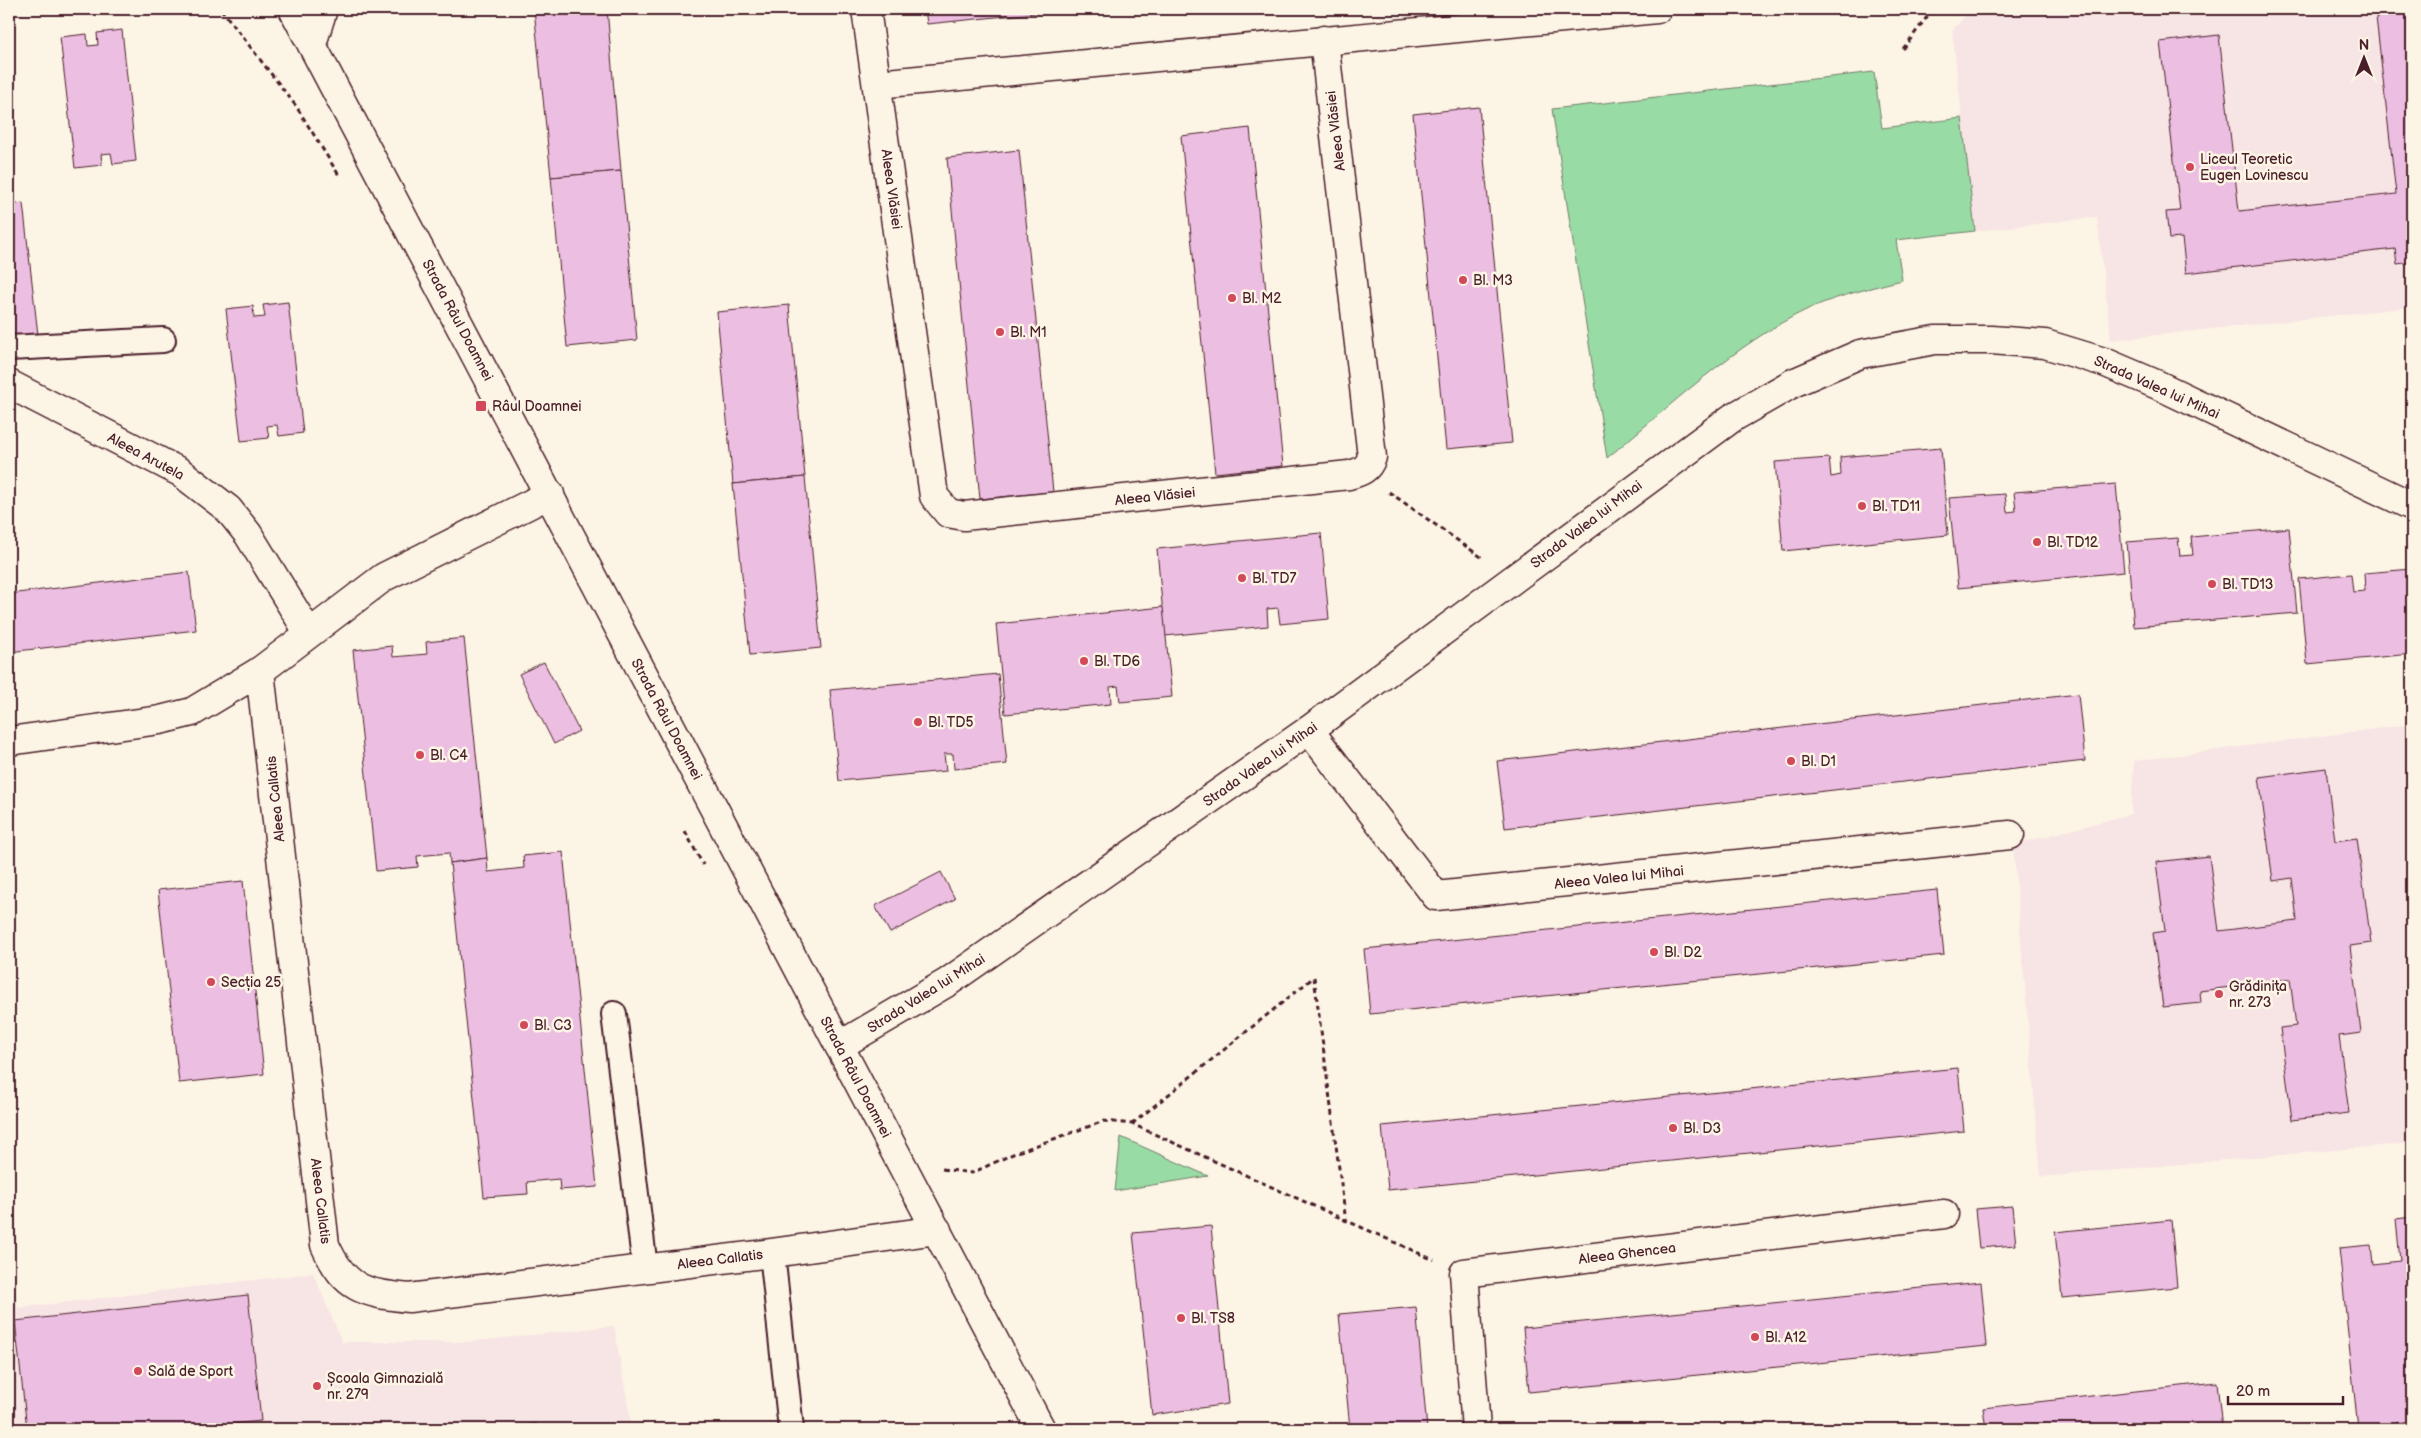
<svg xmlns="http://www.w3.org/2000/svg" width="2421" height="1438" font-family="'Balsamiq Sans',sans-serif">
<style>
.built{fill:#f7e4e4}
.green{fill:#99dba5;stroke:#727d68}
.building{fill:#ecbee1;stroke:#4a1f2b}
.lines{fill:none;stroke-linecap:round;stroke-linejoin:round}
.lane-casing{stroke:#4a1f2b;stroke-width:28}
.street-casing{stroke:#4a1f2b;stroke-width:31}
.secondary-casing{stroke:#4a1f2b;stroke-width:31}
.path{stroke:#4a1f2b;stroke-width:3;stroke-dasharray:5 4;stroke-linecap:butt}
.lane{stroke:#fcf5e5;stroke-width:24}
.street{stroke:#fcf5e5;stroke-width:28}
.secondary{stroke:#fcf5e5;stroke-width:28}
.poi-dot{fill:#d1495b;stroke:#fcf5e5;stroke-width:2}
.labels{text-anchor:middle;stroke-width:5;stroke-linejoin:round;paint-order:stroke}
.street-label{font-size:14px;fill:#4a1f2b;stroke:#fcf5e5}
.poi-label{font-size:14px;fill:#4a1f2b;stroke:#fcf5e5;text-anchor:start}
</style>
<rect width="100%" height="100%" fill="#fcf5e5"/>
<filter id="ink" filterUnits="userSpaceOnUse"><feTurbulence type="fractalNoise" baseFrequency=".02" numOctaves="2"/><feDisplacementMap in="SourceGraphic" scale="10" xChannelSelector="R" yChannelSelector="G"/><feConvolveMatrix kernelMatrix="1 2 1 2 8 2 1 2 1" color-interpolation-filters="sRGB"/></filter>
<g filter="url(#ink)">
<g class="built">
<polygon points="1972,9 2412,9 2412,307 2111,340 2097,217 1975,231 1952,30"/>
<polygon points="2412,724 2412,1143 2041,1177 2013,845 2131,814 2134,761"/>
<polygon points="9,1234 18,1308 313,1273 342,1342 467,1342 614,1326 632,1429 9,1429"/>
</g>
<g class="green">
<path d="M 1874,72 L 1882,128 L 1962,118 L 1975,231 L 1896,240 L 1902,280 C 1870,288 1837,296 1808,309 C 1736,343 1668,408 1607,458 L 1552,109 Z"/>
<polygon points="1121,1137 1208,1176 1115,1191"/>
<polygon points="536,1423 537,1429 490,1429"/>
</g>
<g class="building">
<polygon points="534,9 607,9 621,171 551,177"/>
<polygon points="925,9 1075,9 927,24"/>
<polygon points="2412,13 2412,262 2397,264 2395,249 2186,273 2182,238 2169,239 2166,212 2180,211 2160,42 2219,35 2239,211 2396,194 2376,17"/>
<polygon points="122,30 136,161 113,164 111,153 101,154 102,165 75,168 60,37 87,34 88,46 98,45 97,33"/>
<polygon points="1479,107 1512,443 1446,449 1413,114"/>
<polygon points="1250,128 1283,466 1215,473 1181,136"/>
<polygon points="1019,150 1053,492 980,499 947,158"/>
<polygon points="621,171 637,340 567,347 551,177"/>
<polygon points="23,203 38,335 12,338 12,327 9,327 9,205"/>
<polygon points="288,302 303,433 279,436 277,425 267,426 269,438 241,441 226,309 253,306 254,318 265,317 263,305"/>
<polygon points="789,305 805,477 733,484 717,312"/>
<polygon points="1941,448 1948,535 1783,551 1775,462 1829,458 1831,477 1841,475 1840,457"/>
<polygon points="805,477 821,648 750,655 733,484"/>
<polygon points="2116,484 2124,572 1958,588 1949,498 2005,494 2007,512 2016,511 2014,492"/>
<polygon points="2289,528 2297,613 2134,627 2127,542 2178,538 2180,556 2193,555 2191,537"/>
<polygon points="1321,533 1329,619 1280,624 1278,608 1267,609 1268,626 1165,636 1157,549"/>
<polygon points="2412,569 2412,654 2307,664 2299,579 2351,574 2353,592 2365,591 2364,573"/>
<polygon points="189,572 196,630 9,652 9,594"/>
<polygon points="1163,607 1172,697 1120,702 1118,686 1110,687 1111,704 1005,714 996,624"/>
<polygon points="464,638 487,858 450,863 449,853 417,856 418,867 376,871 353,650 392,646 393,657 427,654 426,642"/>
<polygon points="544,662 579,731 554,744 519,674"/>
<polygon points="998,674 1007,764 954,769 953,754 944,754 946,771 839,781 830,690"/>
<polygon points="2078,694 2085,761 1505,828 1497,761"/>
<polygon points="2326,768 2335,841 2357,838 2371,943 2350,946 2361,1033 2339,1036 2349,1113 2292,1120 2280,1028 2296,1026 2290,979 2200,991 2201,1003 2163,1007 2153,933 2165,931 2156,862 2209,856 2219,931 2297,921 2292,878 2273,881 2259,777"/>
<polygon points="563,852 597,1187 560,1190 559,1179 527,1182 528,1194 484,1197 450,863 487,858 488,872 524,868 523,856"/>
<polygon points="941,872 955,899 890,933 875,906"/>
<polygon points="243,881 264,1074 179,1083 158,890"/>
<polygon points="1937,890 1944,955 1370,1014 1364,949"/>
<polygon points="1958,1068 1964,1131 1388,1190 1382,1126"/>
<polygon points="2012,1206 2016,1245 1979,1248 1975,1209"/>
<polygon points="2412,1217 2412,1421 2395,1423 2395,1429 2358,1429 2339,1248 2371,1245 2373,1264 2400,1261 2396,1219"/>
<polygon points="2171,1220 2177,1287 2062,1298 2055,1232"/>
<polygon points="1211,1226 1228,1404 1152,1415 1133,1233"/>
<polygon points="1981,1282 1987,1346 1529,1392 1523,1328"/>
<polygon points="248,1295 261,1421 186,1429 27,1429 15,1321"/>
<polygon points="1416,1307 1427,1429 1350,1429 1339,1314"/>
<polygon points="2217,1382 2222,1429 1986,1429 1983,1408"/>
</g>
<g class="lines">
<g class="lane-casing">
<g id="lane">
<polyline points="9,348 163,340"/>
<polyline points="614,1014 645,1268"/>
<polyline points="772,1253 791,1429"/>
</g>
</g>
<g class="street-casing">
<g id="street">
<path d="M 866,9 L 934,496 L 948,513 L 964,516 L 1349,475 C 1361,472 1368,469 1372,457 L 1324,40"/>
<polyline points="877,84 1657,9"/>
<polyline points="9,384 180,472 228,509 248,534 308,632"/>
<path d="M 260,671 L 325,1245 C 345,1290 364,1293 409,1298 L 772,1253 L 937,1230"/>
<polyline points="1309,730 1436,896 2010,835"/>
<polyline points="9,741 160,720 192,712 260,671 384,577 550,494"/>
<polyline points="839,1046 948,982 1309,730 1732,418 1793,383 1860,354 1935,340 1991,340 2045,344 2104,362 2158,385 2412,506"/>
<polyline points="1476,1429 1464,1273 1944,1214"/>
</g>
</g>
<g class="secondary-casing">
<g id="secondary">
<polyline points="293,9 1041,1429"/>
<polyline points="312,44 323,9"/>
</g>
</g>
<g class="path">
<polyline points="221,9 296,106 340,177"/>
<polyline points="1903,49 1933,9"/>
<polyline points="1389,492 1484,559"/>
<polyline points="685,831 703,865"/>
<polyline points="1132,1124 1314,977 1346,1222"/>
<polyline points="942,1169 972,1173 1015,1153 1104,1121 1132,1124 1434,1260"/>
</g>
<use href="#lane" class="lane"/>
<use href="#street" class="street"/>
<use href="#secondary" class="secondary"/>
</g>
</g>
<g class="poi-dot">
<circle cx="2190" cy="167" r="5"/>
<circle cx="1463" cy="280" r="5"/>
<circle cx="1232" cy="298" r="5"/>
<circle cx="1000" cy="332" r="5"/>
<rect x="475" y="400" width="12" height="12" rx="2.5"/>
<circle cx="1862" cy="506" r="5"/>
<circle cx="2037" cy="542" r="5"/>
<circle cx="1242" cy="578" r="5"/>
<circle cx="2212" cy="584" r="5"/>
<circle cx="1084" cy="661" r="5"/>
<circle cx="918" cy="722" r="5"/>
<circle cx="420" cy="755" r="5"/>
<circle cx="1791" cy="761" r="5"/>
<circle cx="1654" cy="952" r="5"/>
<circle cx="211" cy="982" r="5"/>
<circle cx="2219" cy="994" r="5"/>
<circle cx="524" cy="1025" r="5"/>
<circle cx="1673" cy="1128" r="5"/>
<circle cx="1181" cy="1318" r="5"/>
<circle cx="1755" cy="1337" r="5"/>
<circle cx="138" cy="1371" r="5"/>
<circle cx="317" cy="1386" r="5"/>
</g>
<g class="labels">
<g class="street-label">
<text transform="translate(1335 131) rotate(-97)" y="5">Aleea Vlăsiei</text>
<text transform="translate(892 189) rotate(82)" y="5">Aleea Vlăsiei</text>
<text transform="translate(458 320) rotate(62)" y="5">Strada Râul Doamnei</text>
<text transform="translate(2157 387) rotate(24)" y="5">Strada Valea lui Mihai</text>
<text transform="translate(146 456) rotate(28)" y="5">Aleea Arutela</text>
<text transform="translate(1155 496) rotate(-6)" y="5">Aleea Vlăsiei</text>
<text transform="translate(1586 524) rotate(-37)" y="5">Strada Valea lui Mihai</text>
<text transform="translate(667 719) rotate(62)" y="5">Strada Râul Doamnei</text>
<text transform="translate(1260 764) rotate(-35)" y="5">Strada Valea lui Mihai</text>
<text transform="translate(275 799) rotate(-96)" y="5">Aleea Callatis</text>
<text transform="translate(1619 877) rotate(-6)" y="5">Aleea Valea lui Mihai</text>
<text transform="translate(926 993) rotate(-32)" y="5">Strada Valea lui Mihai</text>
<text transform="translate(856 1077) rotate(62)" y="5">Strada Râul Doamnei</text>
<text transform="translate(321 1201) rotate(83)" y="5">Aleea Callatis</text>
<text transform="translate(1627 1253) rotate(-7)" y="5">Aleea Ghencea</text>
<text transform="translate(720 1259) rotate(-7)" y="5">Aleea Callatis</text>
</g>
<g class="poi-label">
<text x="2200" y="164">Liceul Teoretic<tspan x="2200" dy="16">Eugen Lovinescu</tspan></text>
<text x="1473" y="285">Bl. M3</text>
<text x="1242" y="303">Bl. M2</text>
<text x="1010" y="337">Bl. M1</text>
<text x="492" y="411">Râul Doamnei</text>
<text x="1872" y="511">Bl. TD11</text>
<text x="2047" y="547">Bl. TD12</text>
<text x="1252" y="583">Bl. TD7</text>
<text x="2222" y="589">Bl. TD13</text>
<text x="1094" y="666">Bl. TD6</text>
<text x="928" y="727">Bl. TD5</text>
<text x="430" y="760">Bl. C4</text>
<text x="1801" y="766">Bl. D1</text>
<text x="1664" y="957">Bl. D2</text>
<text x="221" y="987">Secția 25</text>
<text x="2229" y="991">Grădinița<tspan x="2229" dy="16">nr. 273</tspan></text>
<text x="534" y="1030">Bl. C3</text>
<text x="1683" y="1133">Bl. D3</text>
<text x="1191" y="1323">Bl. TS8</text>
<text x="1765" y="1342">Bl. A12</text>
<text x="148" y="1376">Sală de Sport</text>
<text x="327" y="1383">Școala Gimnazială<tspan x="327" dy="16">nr. 279</tspan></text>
</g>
</g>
<rect width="2421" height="1438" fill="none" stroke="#fcf5e5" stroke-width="30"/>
<rect x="15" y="15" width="2391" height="1408" fill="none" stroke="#4a1f2b" stroke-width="2" filter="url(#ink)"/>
<g transform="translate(2364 58)" stroke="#fcf5e5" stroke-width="4" paint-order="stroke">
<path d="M0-4L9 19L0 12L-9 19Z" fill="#4a1f2b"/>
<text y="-8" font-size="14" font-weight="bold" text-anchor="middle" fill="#4a1f2b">N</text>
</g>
<path d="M2228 1396v8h115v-8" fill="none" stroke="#4a1f2b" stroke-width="2.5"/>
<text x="2236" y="1396" font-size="15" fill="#4a1f2b" stroke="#fcf5e5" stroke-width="4" paint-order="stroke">20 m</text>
</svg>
